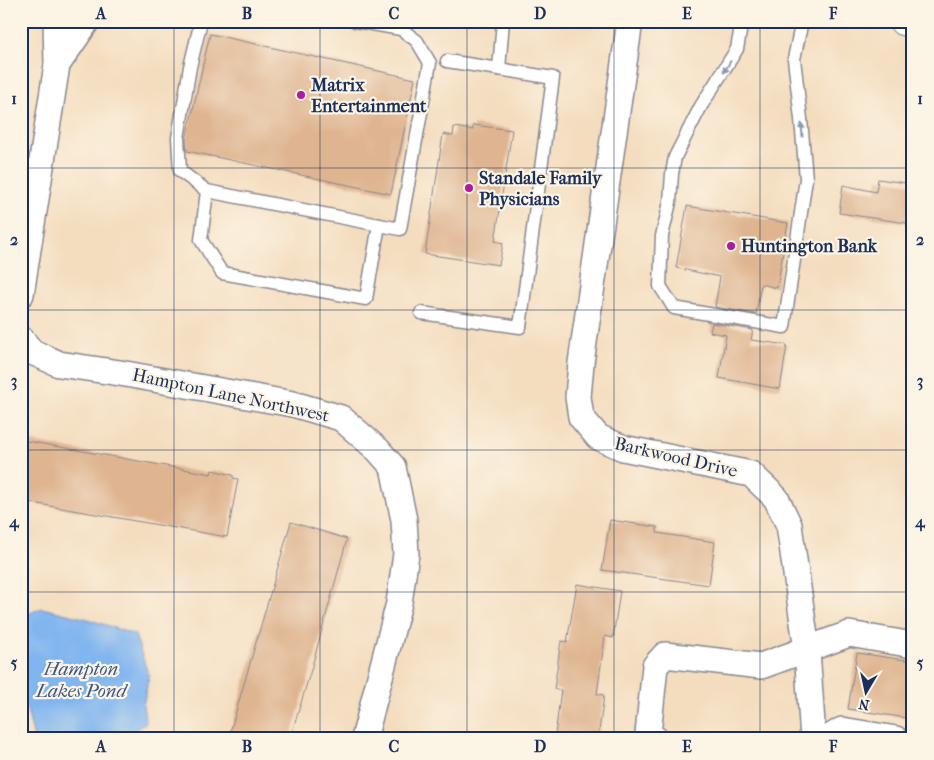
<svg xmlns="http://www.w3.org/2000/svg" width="934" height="760" font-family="'IM FELL French Canon',serif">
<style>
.water{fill:#81b5ef;stroke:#4e72a6}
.building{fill:#dfb591}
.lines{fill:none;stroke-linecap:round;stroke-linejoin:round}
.service-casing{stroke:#88868e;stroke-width:15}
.minor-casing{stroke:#88868e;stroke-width:28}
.trunk-casing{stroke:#88868e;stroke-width:30}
.path{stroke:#88868e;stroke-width:3;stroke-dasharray:1 4;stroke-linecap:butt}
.service{stroke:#fff;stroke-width:12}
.minor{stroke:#fff;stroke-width:25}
.trunk{stroke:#fff;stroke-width:28}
.oneway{fill:#8d97ae}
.grid{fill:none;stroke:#1b2f5e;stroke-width:1;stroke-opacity:0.55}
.poi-dot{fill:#b5179e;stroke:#fcf5e5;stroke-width:2}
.labels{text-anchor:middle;stroke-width:4.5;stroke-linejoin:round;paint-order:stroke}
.poi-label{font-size:18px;font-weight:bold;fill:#1b2f5e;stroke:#fcf5e5;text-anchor:start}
.street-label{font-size:18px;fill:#1b2f5e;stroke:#fcf5e5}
.water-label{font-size:19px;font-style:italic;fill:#3a578a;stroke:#fcf5e5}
.neatline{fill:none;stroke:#1b2f5e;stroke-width:2}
.grid-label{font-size:16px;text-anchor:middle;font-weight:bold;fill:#1b2f5e}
</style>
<rect width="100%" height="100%" fill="#fcf5e5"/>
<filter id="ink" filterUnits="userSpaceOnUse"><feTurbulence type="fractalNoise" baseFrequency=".02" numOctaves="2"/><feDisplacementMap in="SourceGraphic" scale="10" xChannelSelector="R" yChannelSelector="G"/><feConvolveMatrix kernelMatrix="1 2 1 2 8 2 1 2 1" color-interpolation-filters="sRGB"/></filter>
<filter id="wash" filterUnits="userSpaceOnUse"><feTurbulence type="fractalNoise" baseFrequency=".0096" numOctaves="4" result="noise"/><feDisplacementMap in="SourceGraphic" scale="20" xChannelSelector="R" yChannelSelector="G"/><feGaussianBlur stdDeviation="1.12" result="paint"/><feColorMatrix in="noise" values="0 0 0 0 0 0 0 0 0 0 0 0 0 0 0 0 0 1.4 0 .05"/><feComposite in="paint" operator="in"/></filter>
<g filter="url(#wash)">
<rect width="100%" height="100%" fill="#f4ddbf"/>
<polygon class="water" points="42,608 88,619 135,635 149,676 143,706 146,723 135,731 136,739 34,739 26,705 21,700 21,617"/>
<g id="blocks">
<g class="building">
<polygon points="210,34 415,79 391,194 187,151 186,140"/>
<polygon points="473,125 512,130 495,241 503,243 499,265 425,254 443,134 453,136 454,127 473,130"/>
<polygon points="878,179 913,184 913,224 839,213 843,185 876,192"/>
<polygon points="687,206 788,223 777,288 761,284 756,314 715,307 720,277 676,268"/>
<polygon points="712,323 753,330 751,340 787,345 780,389 719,378 726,335 710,332"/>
<polygon points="21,440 211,474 212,470 233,475 233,478 238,479 227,537 21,501"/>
<polygon points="610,520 657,527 657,533 715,542 709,585 602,570"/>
<polygon points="291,522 347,539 311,670 290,739 228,739"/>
<polygon points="577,584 620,591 613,638 605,636 597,694 604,695 598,739 583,739 555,735 561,690 554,689 561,641 567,642"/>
<polygon points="857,653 913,661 913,719 848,709"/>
</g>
</g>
</g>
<g filter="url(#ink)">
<use href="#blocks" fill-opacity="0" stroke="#88868e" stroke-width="1"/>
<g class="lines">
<g class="service-casing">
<g id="service">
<polyline points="201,21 190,67 178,138 180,171 207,191 400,229 430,63 417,41 401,29 402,21"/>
<polyline points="355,21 401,29"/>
<polyline points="742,21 737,49 701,106 675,157 672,174 670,202 662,236 660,286 674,308 784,327 806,179 801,119 794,59 802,21"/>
<polyline points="447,61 499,69"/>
<polyline points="207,191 201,240 222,273 366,299 379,225"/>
<polyline points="421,313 520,327 553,78 499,69 503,21"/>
</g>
</g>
<g class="minor-casing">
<g id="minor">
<polyline points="630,21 581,363 578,397 581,417 598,437 623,448 751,474 776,498 789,525 807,650 813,739"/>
<polyline points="57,65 87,21"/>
<polyline points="21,294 57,65 56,21"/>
<polyline points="21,339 32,352 59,364 120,373 293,404 341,418 378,450 393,467 404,520 406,554 399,603 364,739"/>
<polyline points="656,739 648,734 655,666 665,655 761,666 849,634 913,645"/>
<polyline points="827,739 842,730 896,739"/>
</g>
</g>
<g class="trunk-casing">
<polyline id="trunk" points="903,21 913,23"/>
</g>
<polyline class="path" points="21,33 26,21"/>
<use href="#service" class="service"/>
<use href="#minor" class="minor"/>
<use href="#trunk" class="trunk"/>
</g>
<defs><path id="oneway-solid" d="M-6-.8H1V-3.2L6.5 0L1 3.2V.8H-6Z" transform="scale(1.25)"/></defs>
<g class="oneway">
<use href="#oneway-solid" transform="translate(727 67) rotate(121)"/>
<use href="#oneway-solid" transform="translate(802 130) rotate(-94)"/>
</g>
</g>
<path class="grid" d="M 174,21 L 174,739M 320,21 L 320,739M 467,21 L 467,739M 614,21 L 614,739M 760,21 L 760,739M 21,168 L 913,168M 21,310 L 913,310M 21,450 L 913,450M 21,592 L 913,592"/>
<g class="poi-dot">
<circle cx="301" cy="95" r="5"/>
<circle cx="469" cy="188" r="5"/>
<circle cx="731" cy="246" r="5"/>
</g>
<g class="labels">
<g class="poi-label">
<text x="311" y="91">Matrix<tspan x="311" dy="21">Entertainment</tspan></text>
<text x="479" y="184">Standale Family<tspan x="479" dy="21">Physicians</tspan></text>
<text x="741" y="252">Huntington Bank</text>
</g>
<g class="street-label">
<text transform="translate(231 395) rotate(12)" y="6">Hampton Lane Northwest</text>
<text transform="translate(676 457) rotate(13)" y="6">Barkwood Drive</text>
</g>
<g class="water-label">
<text x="81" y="675">Hampton<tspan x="81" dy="22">Lakes Pond</tspan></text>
</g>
</g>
<rect width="934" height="760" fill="none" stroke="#fcf5e5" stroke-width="55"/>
<g transform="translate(866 692) rotate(189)" stroke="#fcf5e5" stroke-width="4" paint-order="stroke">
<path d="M0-4L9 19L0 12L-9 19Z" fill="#1b2f5e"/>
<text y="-8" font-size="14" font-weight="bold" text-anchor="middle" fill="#1b2f5e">N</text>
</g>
<rect x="28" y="28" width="878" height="704" class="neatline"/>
<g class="grid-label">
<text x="101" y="19">A</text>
<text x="247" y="19">B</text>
<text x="394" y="19">C</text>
<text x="540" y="19">D</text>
<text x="687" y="19">E</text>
<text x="833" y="19">F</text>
<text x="14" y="104">1</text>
<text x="920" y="104">1</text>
<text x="14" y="245">2</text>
<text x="920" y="245">2</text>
<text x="14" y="386">3</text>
<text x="920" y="386">3</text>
<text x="14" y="527">4</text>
<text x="920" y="527">4</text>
<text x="14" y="668">5</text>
<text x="920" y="668">5</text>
<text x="101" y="752">A</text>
<text x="247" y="752">B</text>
<text x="394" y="752">C</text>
<text x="540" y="752">D</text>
<text x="687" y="752">E</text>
<text x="833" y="752">F</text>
</g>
</svg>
